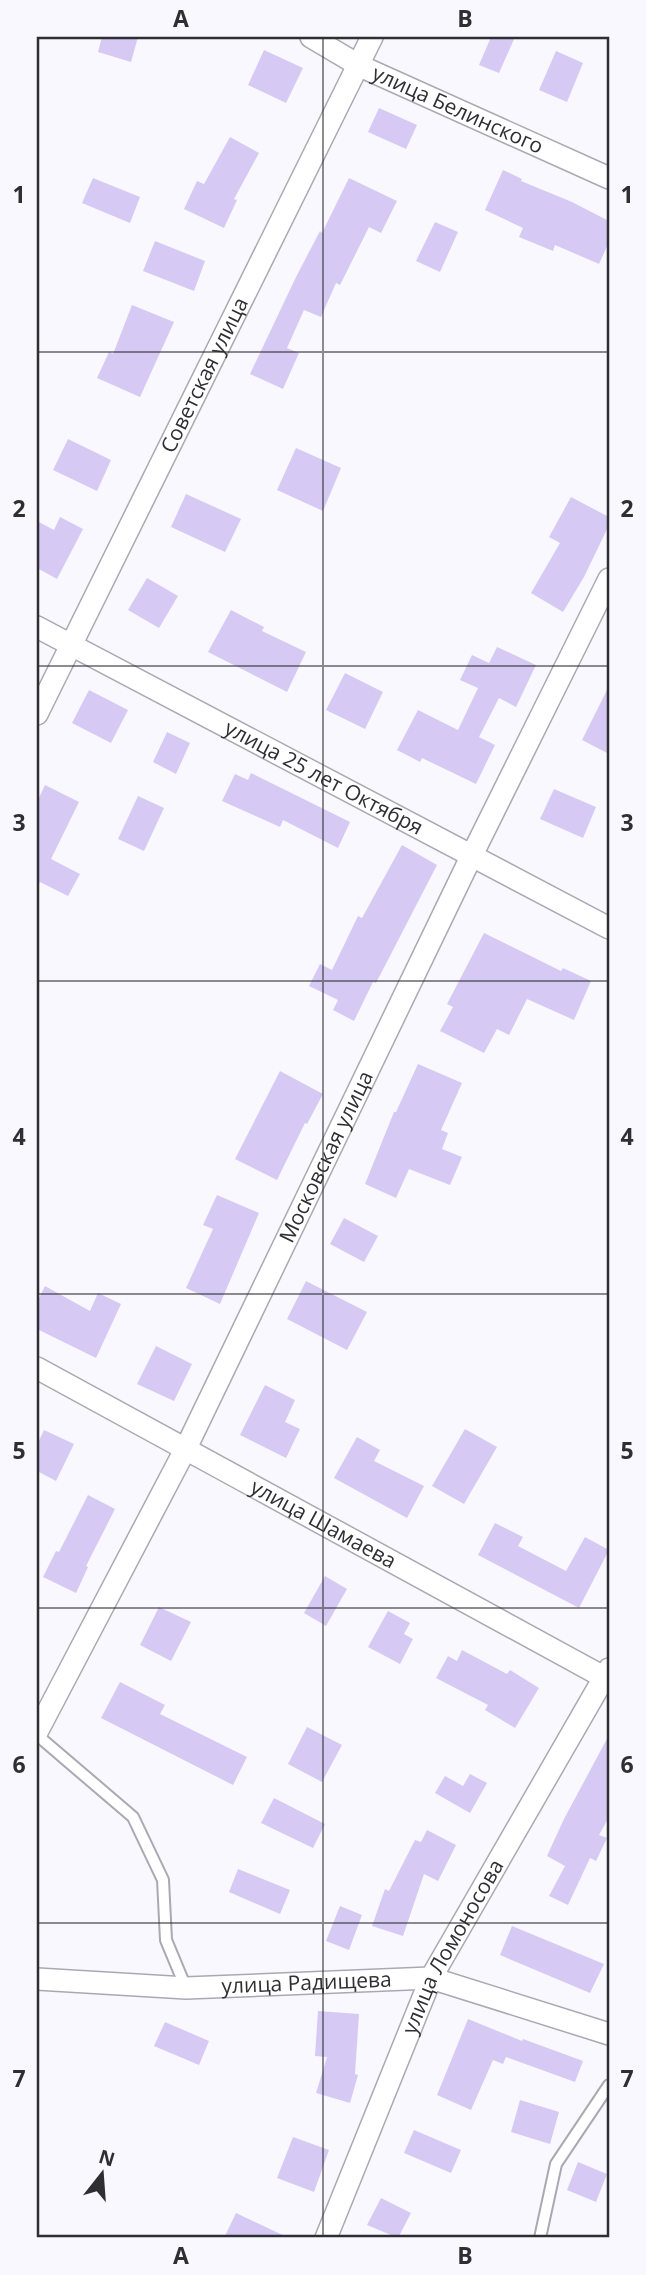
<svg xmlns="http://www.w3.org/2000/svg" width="646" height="2275" font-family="'Open Sans',sans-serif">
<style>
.building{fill:#d6caf4}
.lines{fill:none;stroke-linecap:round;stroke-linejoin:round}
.service-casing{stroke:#aba8b3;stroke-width:14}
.minor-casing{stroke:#aba8b3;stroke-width:24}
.service{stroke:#fff;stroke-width:10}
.minor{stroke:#fff;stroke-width:21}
.grid{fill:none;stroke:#2f2e32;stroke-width:2;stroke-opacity:0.55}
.labels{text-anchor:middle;stroke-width:5;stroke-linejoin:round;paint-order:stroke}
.street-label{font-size:21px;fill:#2f2e32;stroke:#f9f8fe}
.neatline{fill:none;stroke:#2f2e32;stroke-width:2.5}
.grid-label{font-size:23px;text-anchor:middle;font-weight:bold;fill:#2f2e32}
</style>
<rect width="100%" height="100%" fill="#f9f8fe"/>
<g class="building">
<polygon points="102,37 138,37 131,62 98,52"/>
<polygon points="491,37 515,37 499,73 479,65"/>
<polygon points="264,50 303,68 286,103 248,85"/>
<polygon points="556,51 583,63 567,102 539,90"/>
<polygon points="379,108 417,125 406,149 368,132"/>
<polygon points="230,137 259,153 234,199 237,200 224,228 184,209 197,181 204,184"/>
<polygon points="503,170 522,179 521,181 572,202 609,221 609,242 599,264 555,245 553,251 519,237 523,228 485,210"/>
<polygon points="93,178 140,197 130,223 82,203"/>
<polygon points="349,178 397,201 381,233 369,227 340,285 336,283 321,317 304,310 287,348 299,353 283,389 250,374 296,277 320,231 322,233"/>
<polygon points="435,222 458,232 440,272 416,261"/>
<polygon points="155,241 205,261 194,291 143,271"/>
<polygon points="132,305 174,322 140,397 97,378 109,352 113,354"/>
<polygon points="68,439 111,460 97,491 53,470"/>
<polygon points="296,448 341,468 323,511 277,490"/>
<polygon points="186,494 241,519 225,552 171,527"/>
<polygon points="571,497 609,517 609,525 584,577 563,612 531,593 560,543 549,537"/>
<polygon points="60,517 83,529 57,579 37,568 37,521 54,530"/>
<polygon points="147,578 178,596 159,628 128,610"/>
<polygon points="231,610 264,627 262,631 306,652 287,692 208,652"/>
<polygon points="497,647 536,665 516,707 499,698 479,737 495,745 476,784 422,758 420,762 397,750 418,710 458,730 478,688 460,680 472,655 489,663"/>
<polygon points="345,673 383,692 365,729 326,710"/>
<polygon points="609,686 609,754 582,740"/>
<polygon points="89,690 128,710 111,743 72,723"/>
<polygon points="167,732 190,743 176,774 153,762"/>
<polygon points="251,773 350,822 338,848 283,820 280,827 222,801 235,774 248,780"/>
<polygon points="45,785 79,802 51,859 80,874 68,896 40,882 37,888 37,802"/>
<polygon points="554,789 596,807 583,838 540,819"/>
<polygon points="138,796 164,808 144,851 118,839"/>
<polygon points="402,845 437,865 376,983 373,982 354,1021 333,1010 338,1000 309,986 320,964 332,970 358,916 362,918"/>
<polygon points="484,933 561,971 563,968 591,981 574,1020 527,999 509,1035 497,1029 484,1053 440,1031 453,1007 447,1004"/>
<polygon points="418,1064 462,1083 441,1130 448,1133 442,1149 462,1157 450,1185 409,1169 396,1198 365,1184 394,1112 396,1112"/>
<polygon points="280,1071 323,1094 307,1124 305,1123 277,1180 235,1159"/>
<polygon points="217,1195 259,1213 220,1304 186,1288 213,1229 203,1225"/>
<polygon points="344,1218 378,1236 364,1262 330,1244"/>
<polygon points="306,1281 367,1312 347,1350 287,1319"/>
<polygon points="45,1286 90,1311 98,1293 121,1304 96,1358 37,1329 37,1302"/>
<polygon points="156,1346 192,1364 174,1401 137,1384"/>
<polygon points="265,1385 295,1400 285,1422 300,1429 286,1458 240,1435"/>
<polygon points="465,1429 497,1447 464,1504 432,1486"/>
<polygon points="44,1430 74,1444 56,1481 37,1471 37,1445"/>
<polygon points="357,1437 380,1450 374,1461 424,1486 407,1518 334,1478"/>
<polygon points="88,1495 115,1509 86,1566 88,1567 76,1593 43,1577 56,1551 59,1552"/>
<polygon points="495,1523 523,1537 518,1546 566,1571 585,1537 609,1550 579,1608 478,1555"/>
<polygon points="325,1576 347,1589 326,1626 304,1613"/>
<polygon points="159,1607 191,1622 171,1661 140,1645"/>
<polygon points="388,1611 410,1623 404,1634 413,1639 400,1664 368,1647"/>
<polygon points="462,1650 507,1674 510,1670 539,1688 515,1728 485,1710 488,1705 436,1678 448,1656 457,1661"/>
<polygon points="120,1682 165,1705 160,1714 247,1757 233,1785 101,1718"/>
<polygon points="307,1727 342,1745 322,1782 288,1764"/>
<polygon points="609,1735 609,1817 599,1835 607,1838 596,1861 590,1858 568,1905 549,1896 565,1866 547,1856 564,1819"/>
<polygon points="470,1774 487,1783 470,1813 435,1793 445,1776 463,1786"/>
<polygon points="274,1798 325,1824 313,1848 261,1823"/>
<polygon points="427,1830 456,1845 438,1881 424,1874 403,1936 372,1926 385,1889 389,1891 415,1840 421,1842"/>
<polygon points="238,1869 290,1890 280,1914 229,1892"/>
<polygon points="340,1906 362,1915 349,1950 326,1941"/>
<polygon points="512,1926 604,1964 590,1993 500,1955"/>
<polygon points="318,2011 359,2014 355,2074 358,2075 350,2103 316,2093 327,2057 315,2056"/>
<polygon points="468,2019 522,2041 523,2039 583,2061 575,2082 506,2057 503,2064 493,2060 471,2110 437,2095"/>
<polygon points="165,2022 209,2041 199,2065 154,2046"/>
<polygon points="520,2100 559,2112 550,2144 511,2132"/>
<polygon points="414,2130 461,2150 451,2173 404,2153"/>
<polygon points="293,2137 329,2150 314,2192 277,2178"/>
<polygon points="578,2162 607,2174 596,2202 567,2190"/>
<polygon points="381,2198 411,2213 398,2238 367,2225"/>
<polygon points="236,2213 289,2238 224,2238"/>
</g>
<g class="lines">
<g class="service-casing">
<g id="service">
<polyline points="37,1735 133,1817 163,1880 166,1940 186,1988"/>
<polyline points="540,2238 556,2164 609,2085"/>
</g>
</g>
<g class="minor-casing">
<g id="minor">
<path id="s1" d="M 311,37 L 360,66 L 609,178"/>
<path id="s2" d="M 37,627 L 609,928"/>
<path id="s3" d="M 37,714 L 372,37"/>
<path id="s4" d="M 37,1368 L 609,1680"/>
<path id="s5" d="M 37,1732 L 186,1448 L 472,855 L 609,579"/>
<path id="s6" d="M 37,1979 L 186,1988 L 431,1978 L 609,2034"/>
<path id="s7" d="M 326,2238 L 431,1978 L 609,1669"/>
</g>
</g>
<use href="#service" class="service"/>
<use href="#minor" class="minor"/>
</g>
<path class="grid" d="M 323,37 L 323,2238M 37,352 L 609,352M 37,666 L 609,666M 37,981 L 609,981M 37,1294 L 609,1294M 37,1608 L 609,1608M 37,1923 L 609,1923"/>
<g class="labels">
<g class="street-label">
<text dy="7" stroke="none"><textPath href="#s1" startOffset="164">улица Белинского</textPath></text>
<text dy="7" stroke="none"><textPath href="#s3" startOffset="378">Советская улица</textPath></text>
<text dy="7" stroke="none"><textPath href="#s2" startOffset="324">улица 25 лет Октября</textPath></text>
<text dy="7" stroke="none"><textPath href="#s5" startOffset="644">Московская улица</textPath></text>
<text dy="7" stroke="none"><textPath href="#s4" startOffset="326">улица Шамаева</textPath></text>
<text dy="7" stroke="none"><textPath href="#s7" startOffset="318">улица Ломоносова</textPath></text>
<text dy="7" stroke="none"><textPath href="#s6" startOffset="270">улица Радищева</textPath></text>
</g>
</g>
<rect width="646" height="2275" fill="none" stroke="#f9f8fe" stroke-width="77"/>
<g transform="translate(102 2174) rotate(17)" stroke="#f9f8fe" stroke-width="5" paint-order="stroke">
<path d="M0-5L12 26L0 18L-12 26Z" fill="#2f2e32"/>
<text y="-10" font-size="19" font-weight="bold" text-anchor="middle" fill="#2f2e32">N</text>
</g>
<rect x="38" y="38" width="570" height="2198" class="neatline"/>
<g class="grid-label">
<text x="181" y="27">A</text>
<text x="465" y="27">B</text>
<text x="19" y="203">1</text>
<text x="627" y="203">1</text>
<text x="19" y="517">2</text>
<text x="627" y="517">2</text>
<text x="19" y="831">3</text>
<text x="627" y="831">3</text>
<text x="19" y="1145">4</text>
<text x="627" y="1145">4</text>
<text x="19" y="1459">5</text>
<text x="627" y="1459">5</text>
<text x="19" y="1773">6</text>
<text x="627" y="1773">6</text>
<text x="19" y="2087">7</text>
<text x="627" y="2087">7</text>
<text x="181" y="2264">A</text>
<text x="465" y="2264">B</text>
</g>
</svg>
